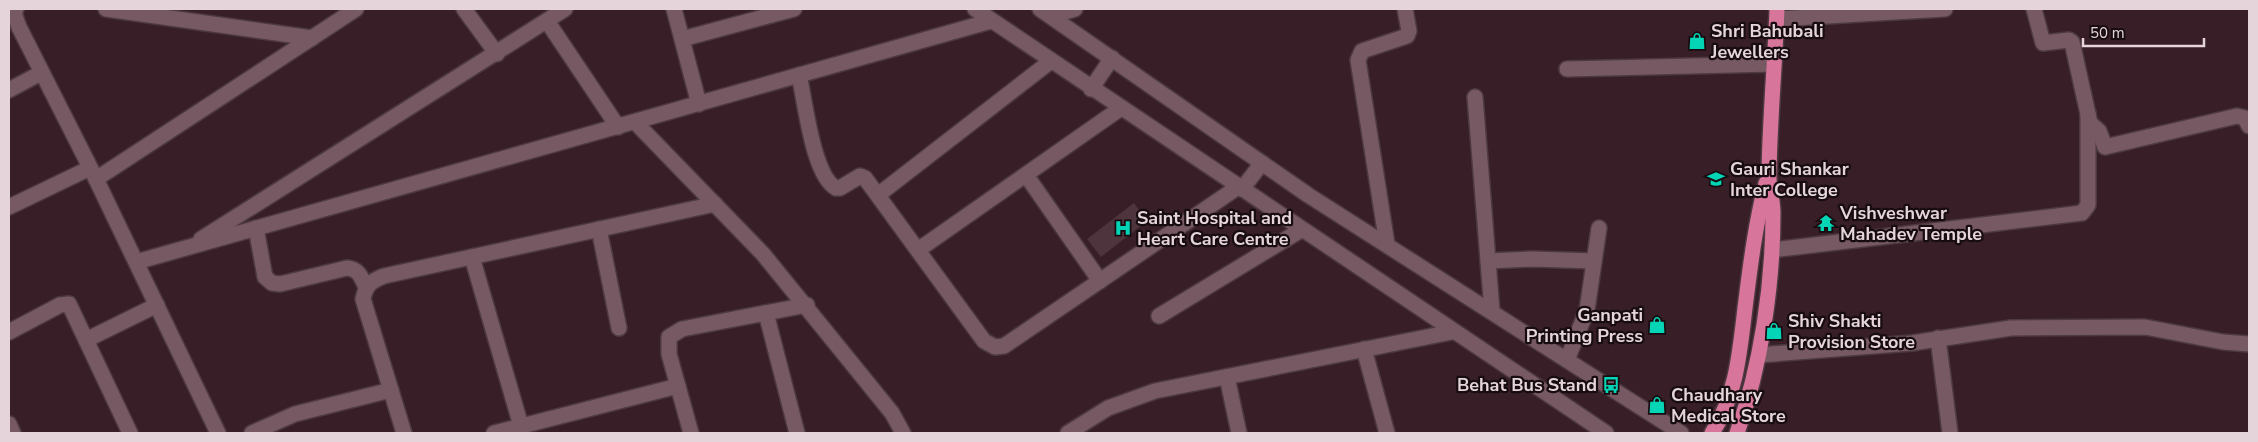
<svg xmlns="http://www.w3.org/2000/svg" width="2258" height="442" font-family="'Nunito Sans',sans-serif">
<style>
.building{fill:#4e343d}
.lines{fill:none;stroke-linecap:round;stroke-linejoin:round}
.minor-casing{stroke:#4d3940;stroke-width:18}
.highway-casing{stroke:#4d3940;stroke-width:18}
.minor{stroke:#765962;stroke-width:15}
.highway{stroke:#d8759a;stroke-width:15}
.labels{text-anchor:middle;stroke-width:4.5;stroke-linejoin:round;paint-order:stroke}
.poi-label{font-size:18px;font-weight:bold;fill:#e5d4d9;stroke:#170c10;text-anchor:start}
</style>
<rect width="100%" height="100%" fill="#371e27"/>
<polygon class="building" points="1134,203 1147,221 1101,257 1087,239"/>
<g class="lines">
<g class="minor-casing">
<g id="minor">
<polyline points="16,9 14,13 19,27 96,179 218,433"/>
<polyline points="106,9 312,38"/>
<polyline points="464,9 497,54"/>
<polyline points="674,9 699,104"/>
<polyline points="975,9 1606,433"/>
<polyline points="1040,9 1308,195 1681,433"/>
<polyline points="2034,9 2043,43 2069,40 2072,42 2090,123 2099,131 2105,147 2237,116 2245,118 2249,126"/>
<polyline points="1051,16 1075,9"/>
<polyline points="1777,19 1945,9"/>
<polyline points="547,21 618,127"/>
<polyline points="682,39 794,9"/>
<polyline points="1567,69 1774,64"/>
<path d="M 799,75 C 805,101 813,176 836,188 L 840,188 L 860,176 L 865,178 L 984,341 L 995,347 L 1004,346 L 1238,187"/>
<polyline points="1091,89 1112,58"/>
<polyline points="9,90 41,73"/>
<polyline points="1475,97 1492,311"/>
<polyline points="635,122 763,254 892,413 903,433"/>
<polyline points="1026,175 1100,281"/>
<polyline points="96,179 356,9"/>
<polyline points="1242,189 1262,163"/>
<polyline points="878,195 1051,61"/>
<polyline points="9,207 90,168"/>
<path d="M 256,228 L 265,277 L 272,283 L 280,284 L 347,268 C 359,269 361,277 366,287"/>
<polyline points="599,229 619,328"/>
<polyline points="201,239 565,9"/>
<polyline points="1387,244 1358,60 1362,51 1407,36 1409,31 1405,9"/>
<polyline points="918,250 1121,108"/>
<polyline points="1772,250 2082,213 2088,205 2088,113"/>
<polyline points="472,257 521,426"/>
<polyline points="1488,261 1532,259 1594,261"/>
<polyline points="136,262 991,21"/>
<polyline points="766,313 797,433"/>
<polyline points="1159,316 1301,230"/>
<polyline points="9,332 60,305 69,304 130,433"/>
<polyline points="1938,338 1950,433"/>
<polyline points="86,340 157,305"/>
<polyline points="1364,349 1387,433"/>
<polyline points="1759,355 1912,343 2011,328 2145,327 2223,342 2249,344"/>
<polyline points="1567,360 1587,310 1599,228"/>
<polyline points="1227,377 1239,433"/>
<polyline points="9,424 13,433"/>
<polyline points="252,433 295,414 391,390"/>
<path d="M 404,433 L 363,299 C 366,285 371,281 384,276 L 715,204"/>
<polyline points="494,433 678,386"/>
<polyline points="691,433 669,354 669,337 682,329 807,305"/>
<polyline points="1068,433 1108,408 1155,391 1452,332"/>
</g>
</g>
<g class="highway-casing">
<g id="highway">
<path d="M 1712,433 C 1738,393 1740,347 1746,300 C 1751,260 1756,222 1766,183"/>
<path d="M 1737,433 C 1761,366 1773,285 1773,213 C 1773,199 1768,186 1769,172 C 1770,117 1775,63 1777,9"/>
</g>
</g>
<use href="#minor" class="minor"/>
<use href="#highway" class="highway"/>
</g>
<defs>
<g id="shop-bare" transform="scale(1.35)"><path d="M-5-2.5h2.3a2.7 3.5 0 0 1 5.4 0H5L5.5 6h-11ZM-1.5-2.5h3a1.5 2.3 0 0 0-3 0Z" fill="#04d5b6" stroke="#170c10" stroke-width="2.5" paint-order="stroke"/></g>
<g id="university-bare" transform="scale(1.35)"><path d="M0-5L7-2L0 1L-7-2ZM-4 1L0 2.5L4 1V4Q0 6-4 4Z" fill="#04d5b6" stroke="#170c10" stroke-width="2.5" paint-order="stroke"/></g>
<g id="temple-bare" transform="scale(1.35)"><path d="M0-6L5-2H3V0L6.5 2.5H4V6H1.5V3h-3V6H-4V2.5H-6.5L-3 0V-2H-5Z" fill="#04d5b6" stroke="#170c10" stroke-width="2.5" paint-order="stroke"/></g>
<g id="hospital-bare" transform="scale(1.35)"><path d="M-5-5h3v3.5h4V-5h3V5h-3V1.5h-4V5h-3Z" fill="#04d5b6" stroke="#170c10" stroke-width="2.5" paint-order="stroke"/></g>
<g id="bus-bare" transform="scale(1.35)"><path d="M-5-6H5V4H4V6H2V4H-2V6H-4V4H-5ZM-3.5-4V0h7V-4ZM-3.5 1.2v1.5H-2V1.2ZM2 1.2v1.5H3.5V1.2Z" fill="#04d5b6" stroke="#170c10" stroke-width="2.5" paint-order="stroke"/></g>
</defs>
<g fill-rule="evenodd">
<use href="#shop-bare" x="1697" y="41"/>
<use href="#university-bare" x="1716" y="179"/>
<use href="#temple-bare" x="1826" y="223"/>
<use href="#hospital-bare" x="1123" y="228"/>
<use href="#shop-bare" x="1657" y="325"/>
<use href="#shop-bare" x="1774" y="331"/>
<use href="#bus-bare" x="1611" y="385"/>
<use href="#shop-bare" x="1657" y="405"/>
</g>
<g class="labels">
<g class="poi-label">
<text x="1711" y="37">Shri Bahubali<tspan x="1711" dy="21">Jewellers</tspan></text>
<text x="1730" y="175">Gauri Shankar<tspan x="1730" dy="21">Inter College</tspan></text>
<text x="1840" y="219">Vishveshwar<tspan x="1840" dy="21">Mahadev Temple</tspan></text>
<text x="1137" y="224">Saint Hospital and<tspan x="1137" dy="21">Heart Care Centre</tspan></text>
<text x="1643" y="321" text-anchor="end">Ganpati<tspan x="1643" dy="21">Printing Press</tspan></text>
<text x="1788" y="327">Shiv Shakti<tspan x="1788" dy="21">Provision Store</tspan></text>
<text x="1597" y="391" text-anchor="end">Behat Bus Stand</text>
<text x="1671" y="401">Chaudhary<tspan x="1671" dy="21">Medical Store</tspan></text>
</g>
</g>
<rect width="2258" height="442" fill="none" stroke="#e5d4d9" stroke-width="20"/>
<path d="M2083 38v8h121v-8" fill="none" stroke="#e5d4d9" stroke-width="2.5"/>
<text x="2090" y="38" font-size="15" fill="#e5d4d9" stroke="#170c10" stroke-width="4" paint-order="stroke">50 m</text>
</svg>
